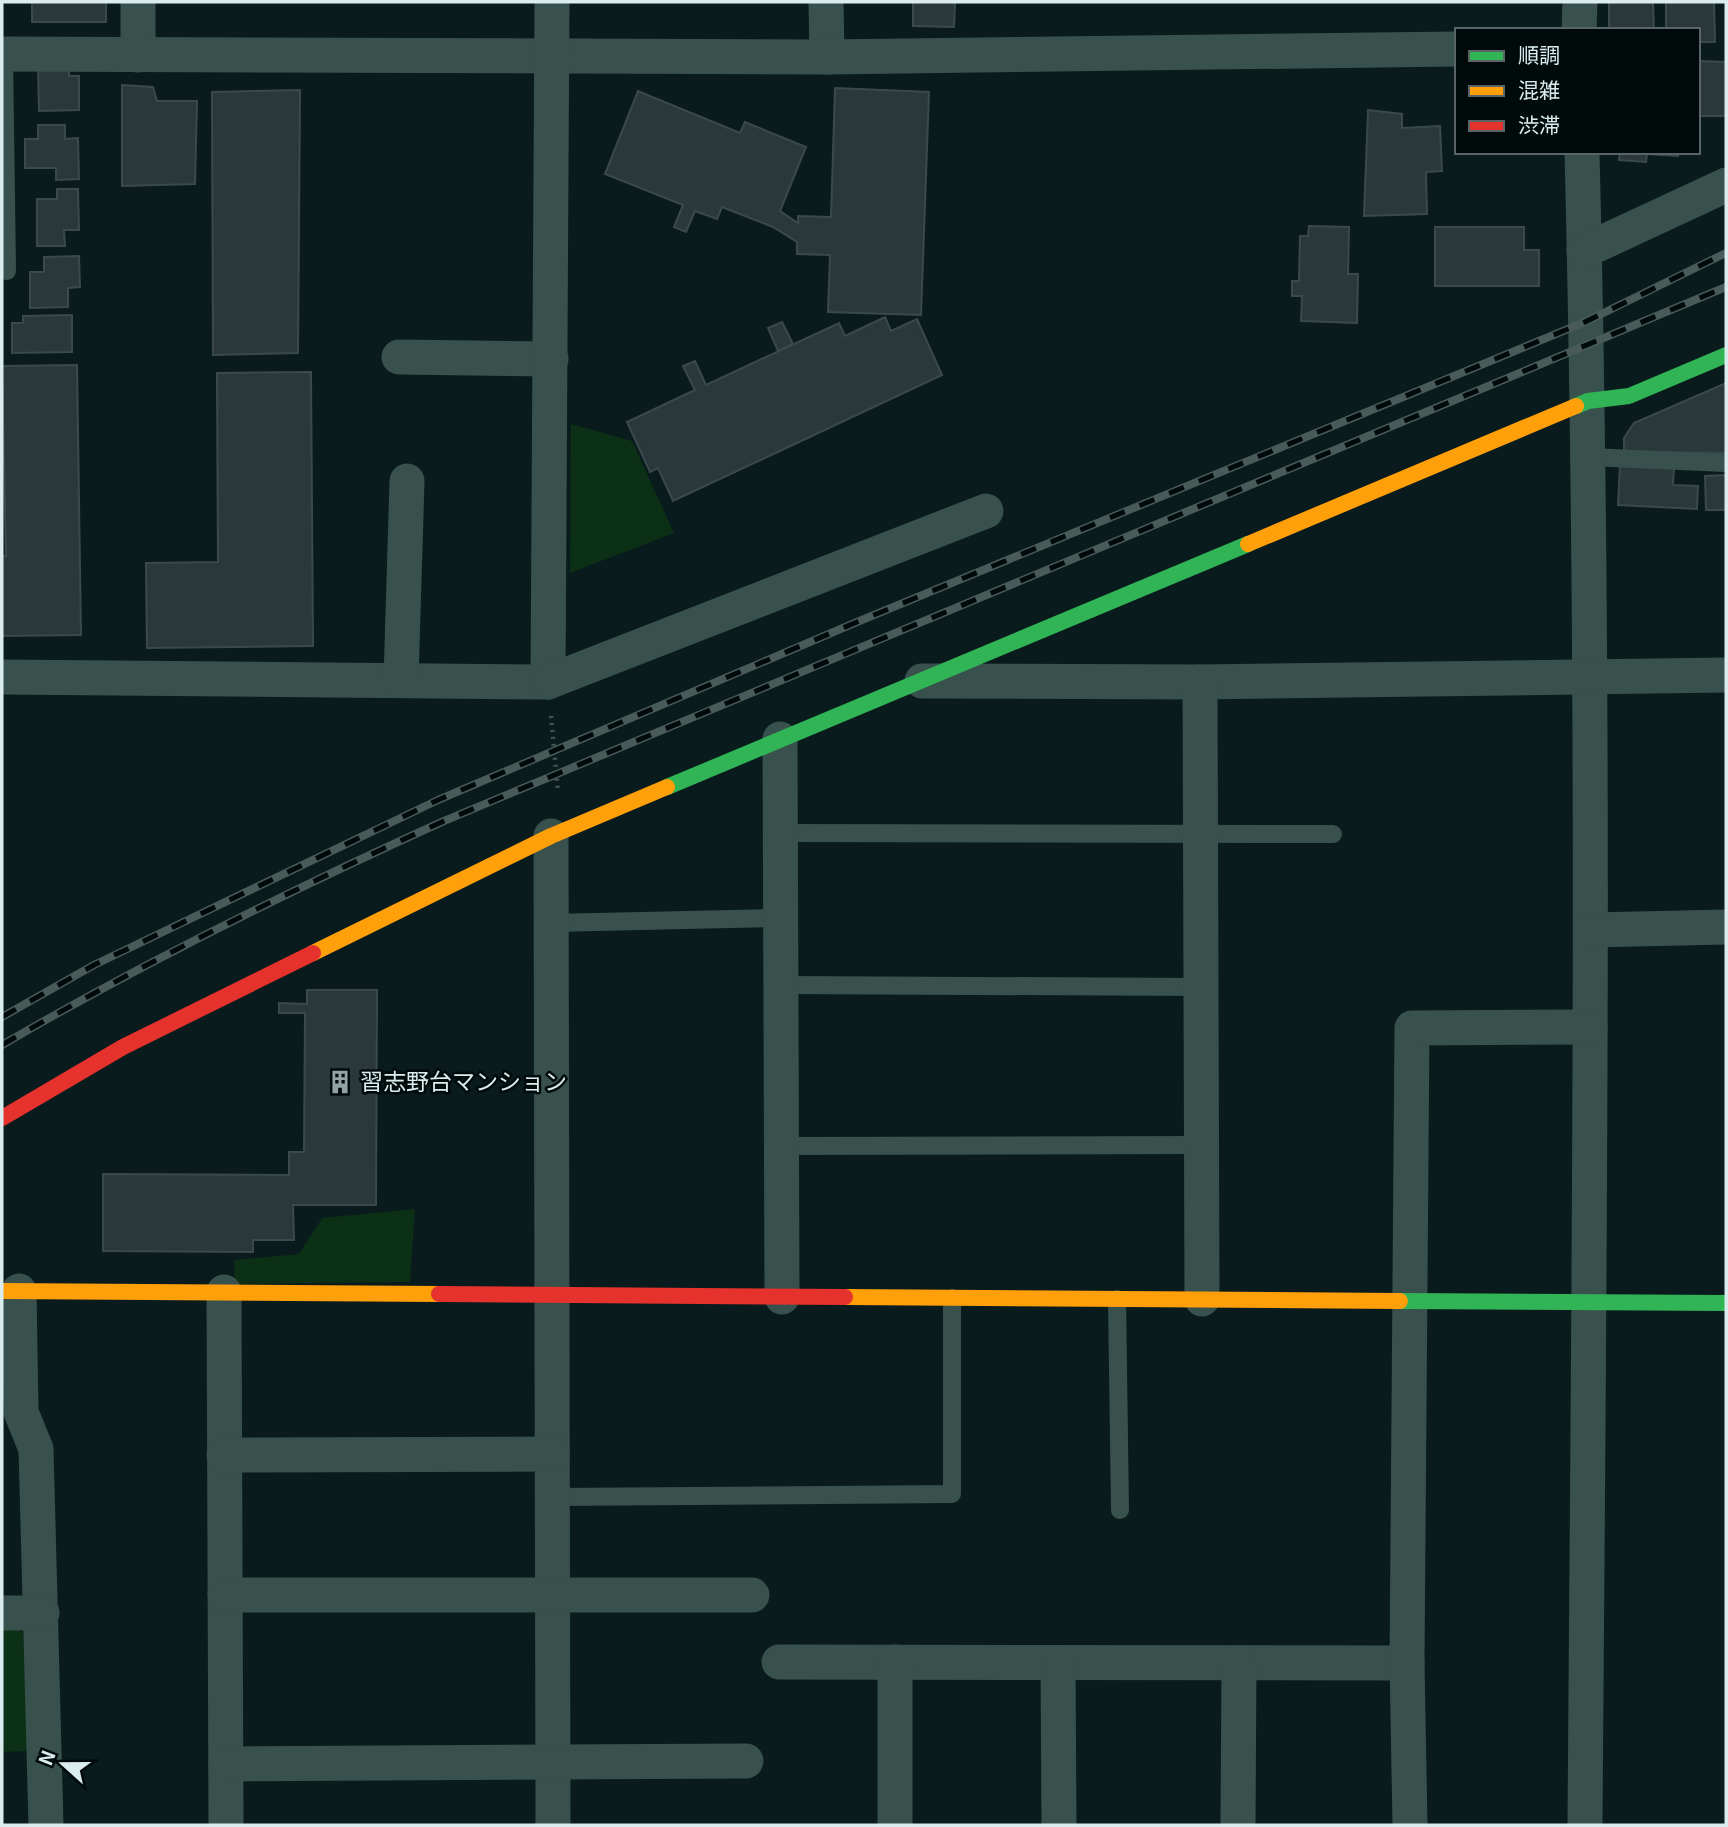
<svg xmlns="http://www.w3.org/2000/svg" width="1728" height="1827" font-family="Georgia,'Noto Sans JP',serif">
<style>
.green{fill:#0c3016}
.building{fill:#2a383c;stroke:#3c494c;stroke-width:2}
.lines{fill:none;stroke-linecap:round;stroke-linejoin:round}
.path{stroke:#445655;stroke-width:4.5;stroke-dasharray:2 5;stroke-linecap:butt}
.lane{stroke:#39514d;stroke-width:18}
.street{stroke:#39514d;stroke-width:35}
.fast{stroke:#30b455;stroke-width:16}
.slow{stroke:#ff9f0a;stroke-width:16}
.jam{stroke:#e5322d;stroke-width:16}
.rail-casing{stroke:#495b59;stroke-width:8}
.rail{stroke:#010a0b;stroke-width:5;stroke-dasharray:16;stroke-linecap:butt}
.labels{text-anchor:middle;stroke-width:5;stroke-linejoin:round;paint-order:stroke}
.poi-label{font-size:23px;fill:#daecee;stroke:#010a0b;text-anchor:start}
</style>
<rect width="100%" height="100%" fill="#091b1d"/>
<g class="green">
<polygon points="571,424 632,441 674,533 570,573"/>
<polygon points="415,1209 410,1282 235,1284 234,1260 299,1254 322,1218"/>
<polygon points="2,1621 11,1621 23,1634 28,1751 2,1752"/>
</g>
<g class="building">
<rect x="32" y="2" width="74" height="20"/>
<polygon points="913,2 955,2 954,27 913,26"/>
<polygon points="1609,2 1653,2 1654,30 1609,30"/>
<polygon points="1666,2 1714,2 1715,42 1698,42 1698,30 1666,30"/>
<polygon points="1698,61 1726,62 1726,116 1698,116"/>
<polygon points="38,65 69,65 69,76 79,76 79,110 39,111"/>
<polygon points="122,85 153,87 157,101 197,101 195,184 122,186"/>
<polygon points="835,88 929,92 921,315 828,312 830,255 797,254 797,242 773,227 722,207 717,219 695,211 686,232 674,227 683,205 605,174 638,91 740,133 745,122 806,147 780,211 798,223 798,216 831,217"/>
<polygon points="300,90 298,353 213,355 212,92"/>
<polygon points="1368,110 1402,114 1402,128 1440,126 1442,171 1426,172 1427,214 1364,216"/>
<polygon points="38,125 65,125 65,139 78,138 79,179 56,180 56,168 25,168 25,139 38,139"/>
<polygon points="1620,152 1678,152 1678,156 1647,154 1646,162 1619,160"/>
<polygon points="57,189 78,189 79,230 64,230 65,246 37,246 37,199 57,199"/>
<polygon points="1309,226 1349,227 1348,274 1358,274 1357,323 1301,321 1302,296 1292,296 1292,281 1299,281 1300,236 1308,236"/>
<polygon points="1435,227 1524,227 1524,250 1539,250 1539,286 1435,286"/>
<polygon points="79,256 80,287 68,288 68,307 30,308 30,272 44,272 44,257"/>
<polygon points="72,315 72,352 12,353 12,323 23,323 23,316"/>
<polygon points="885,317 891,331 917,319 942,375 673,501 658,468 650,472 627,422 695,390 683,366 695,361 706,385 839,323 845,336"/>
<polygon points="782,322 793,344 778,351 768,328"/>
<polygon points="77,365 81,635 2,636 2,556 6,556 2,366"/>
<polygon points="311,372 313,646 147,648 146,563 218,562 217,373"/>
<polygon points="1726,383 1726,453 1624,452 1624,438 1634,423"/>
<polygon points="1620,465 1674,467 1673,485 1698,486 1697,509 1618,505"/>
<polygon points="1726,475 1726,510 1706,510 1705,476"/>
<polygon points="307,990 377,990 376,1205 293,1205 294,1240 253,1240 253,1252 103,1251 103,1174 289,1175 289,1152 304,1152 305,1013 279,1013 279,1003 307,1004"/>
</g>
<g class="lines">
<polyline class="path" points="551,716 558,791"/>
<g class="lane">
<polyline points="4,54 7,271"/>
<polyline points="1589,457 1726,463"/>
<polyline points="780,833 1333,834"/>
<polyline points="551,923 781,918"/>
<polyline points="781,985 1201,987"/>
<polyline points="782,1146 1202,1145"/>
<polyline points="1117,1299 1120,1510"/>
<polyline points="552,1497 952,1494 952,1298"/>
</g>
<g class="street">
<polyline points="138,2 138,55"/>
<polyline points="826,2 827,57"/>
<polyline points="1579,30 1580,2"/>
<polyline points="2,54 827,57 1457,49"/>
<path d="M 1582,152 C 1596,710 1589,1268 1585,1825"/>
<polyline points="1584,251 1726,185"/>
<polyline points="399,357 551,359"/>
<polyline points="2,677 548,682 552,2"/>
<polyline points="401,680 407,481"/>
<polyline points="922,681 1200,682 1726,675"/>
<polyline points="548,682 986,511"/>
<polyline points="1200,682 1202,1299"/>
<polyline points="780,739 782,1297"/>
<polyline points="551,836 553,1825"/>
<polyline points="1591,930 1726,927"/>
<polyline points="19,1291 21,1412 36,1449 46,1825"/>
<polyline points="224,1292 226,1825"/>
<polyline points="224,1455 552,1454"/>
<polyline points="225,1595 752,1595"/>
<polyline points="2,1613 42,1613"/>
<polyline points="779,1662 1407,1663"/>
<polyline points="1058,1663 1059,1825"/>
<polyline points="226,1764 746,1761"/>
<polyline points="895,1825 895,1662"/>
<polyline points="1238,1825 1239,1663"/>
<polyline points="1410,1825 1407,1663 1412,1028 1590,1027"/>
</g>
<g class="fast">
<polyline points="1576,406 1588,401 1629,396 1726,355"/>
<polyline points="667,787 1248,544"/>
<polyline points="1400,1301 1726,1303"/>
</g>
<g class="slow">
<polyline points="1248,544 1576,406"/>
<polyline points="313,953 551,836 667,787"/>
<polyline points="2,1291 439,1294"/>
<polyline points="845,1297 1400,1301"/>
</g>
<g class="jam">
<polyline points="2,1118 123,1047 313,953"/>
<polyline points="439,1294 845,1297"/>
</g>
<g class="rail-casing">
<g id="rail">
<polyline points="2,1017 94,965 438,800 857,622 1585,322 1726,253"/>
<path d="M 2,1045 C 145,962 293,889 444,821 L 1726,287"/>
</g>
</g>
<use href="#rail" class="rail"/>
</g>
<defs>
<g id="building-bare" transform="scale(1.89)"><path d="M-4-6H4V6H1V3H-1V6H-4ZM-2.5-4.3h1.7v1.8h-1.7ZM.8-4.3h1.7v1.8H.8ZM-2.5-1h1.7V.8h-1.7ZM.8-1h1.7V.8H.8Z" fill="#91a3a5" stroke="#010a0b" stroke-width="2.5" paint-order="stroke"/></g>
</defs>
<g fill-rule="evenodd">
<use href="#building-bare" x="340" y="1082"/>
</g>
<g class="labels">
<g class="poi-label">
<text x="360" y="1090">習志野台マンション</text>
</g>
</g>
<rect width="1728" height="1827" fill="none" stroke="#daecee" stroke-width="7"/>
<rect x="1455" y="28" width="245" height="126" fill="#010a0b" stroke="#586466" stroke-width="2"/>
<rect x="1469" y="51" width="35" height="10" fill="#30b455" stroke="#586466" stroke-width="2"/>
<text x="1518" y="63" font-size="21" fill="#daecee">順調</text>
<rect x="1469" y="86" width="35" height="10" fill="#ff9f0a" stroke="#586466" stroke-width="2"/>
<text x="1518" y="98" font-size="21" fill="#daecee">混雑</text>
<rect x="1469" y="121" width="35" height="10" fill="#e5322d" stroke="#586466" stroke-width="2"/>
<text x="1518" y="133" font-size="21" fill="#daecee">渋滞</text>
<g transform="translate(63 1764) rotate(291)" stroke="#010a0b" stroke-width="5" paint-order="stroke">
<path d="M0-5L12 26L0 18L-12 26Z" fill="#daecee"/>
<text y="-10" font-size="19" font-weight="bold" text-anchor="middle" fill="#daecee">N</text>
</g>
</svg>
